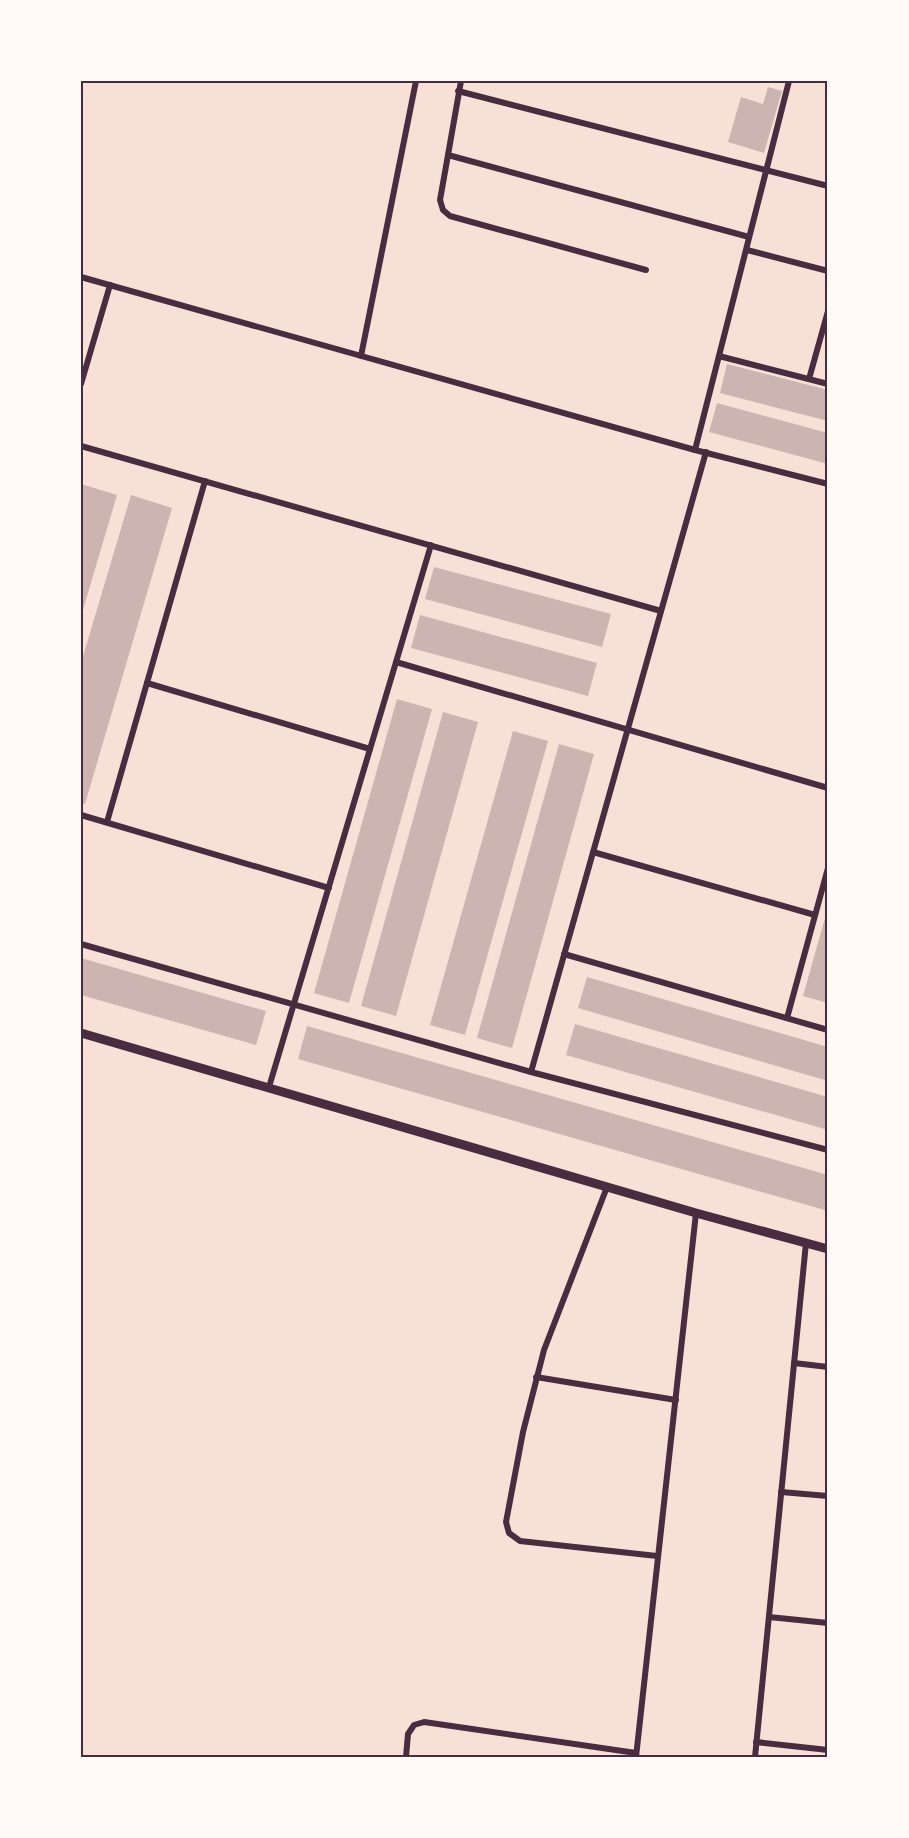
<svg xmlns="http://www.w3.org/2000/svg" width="909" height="1838" font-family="'Titillium Web',sans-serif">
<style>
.building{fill:#ccb4b1}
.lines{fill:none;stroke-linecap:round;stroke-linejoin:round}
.minor{stroke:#4a2c40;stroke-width:6}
.tertiary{stroke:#4a2c40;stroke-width:9}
.neatline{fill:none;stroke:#4a2c40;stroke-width:2}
</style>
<rect width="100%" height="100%" fill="#f7e1d7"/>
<g class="building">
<polygon points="768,87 782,91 764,153 728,142 741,97 763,104"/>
<polygon points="727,364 828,390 828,421 720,393"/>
<polygon points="717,403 828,433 828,464 709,432"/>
<polygon points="81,484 117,495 82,613 81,613"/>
<polygon points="131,495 172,508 85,804 81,803 81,663"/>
<polygon points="434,567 611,614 602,647 425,599"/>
<polygon points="420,615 597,663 588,696 411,648"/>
<polygon points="397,699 432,709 349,1003 314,993"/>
<polygon points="443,712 478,722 396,1016 361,1006"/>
<polygon points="513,731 548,741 465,1035 430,1025"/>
<polygon points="559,744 594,754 512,1048 477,1038"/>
<polygon points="827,911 828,911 828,1003 803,996"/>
<polygon points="81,958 266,1011 256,1045 81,995"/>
<polygon points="587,977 828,1047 828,1081 578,1008"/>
<polygon points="575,1024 828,1097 828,1130 566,1055"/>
<polygon points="307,1026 828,1175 828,1211 298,1059"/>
</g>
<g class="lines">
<g class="minor">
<polyline points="461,81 448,155 749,237"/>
<polyline points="458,91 828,186"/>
<polyline points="448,155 440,200 443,210 450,216 646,270"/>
<polyline points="747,250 828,271"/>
<polyline points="81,277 695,450 828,484"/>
<polyline points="361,356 416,81"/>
<polyline points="719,356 828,384"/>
<polyline points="809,379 828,311"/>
<polyline points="81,384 110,285"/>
<polyline points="81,446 661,611"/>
<polyline points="695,450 789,81"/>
<polyline points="706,452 531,1072 828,1150"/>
<polyline points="396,662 828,788"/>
<polyline points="147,683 370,749"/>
<polyline points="81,815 329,888"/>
<polyline points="107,822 205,481"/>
<polyline points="593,852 815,915"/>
<polyline points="81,944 531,1072"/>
<polyline points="564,954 828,1030"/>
<polyline points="787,1018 828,868"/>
<polyline points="269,1087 431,545"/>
<polyline points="607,1187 544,1350 523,1432 506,1522 509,1533 520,1541 657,1556"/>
<polyline points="794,1363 828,1367"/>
<polyline points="536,1377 676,1400"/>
<polyline points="781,1492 828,1496"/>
<polyline points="769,1617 828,1623"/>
<polyline points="756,1742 828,1750"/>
<polyline points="406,1757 408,1734 414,1725 424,1722 636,1753"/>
<polyline points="636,1757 696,1213"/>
<polyline points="755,1757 806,1243"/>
</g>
<polyline class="tertiary" points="81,1033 696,1213 828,1249"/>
</g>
<rect width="909" height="1838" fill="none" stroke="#fffaf5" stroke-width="165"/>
<rect x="82" y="82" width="744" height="1674" class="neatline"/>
</svg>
